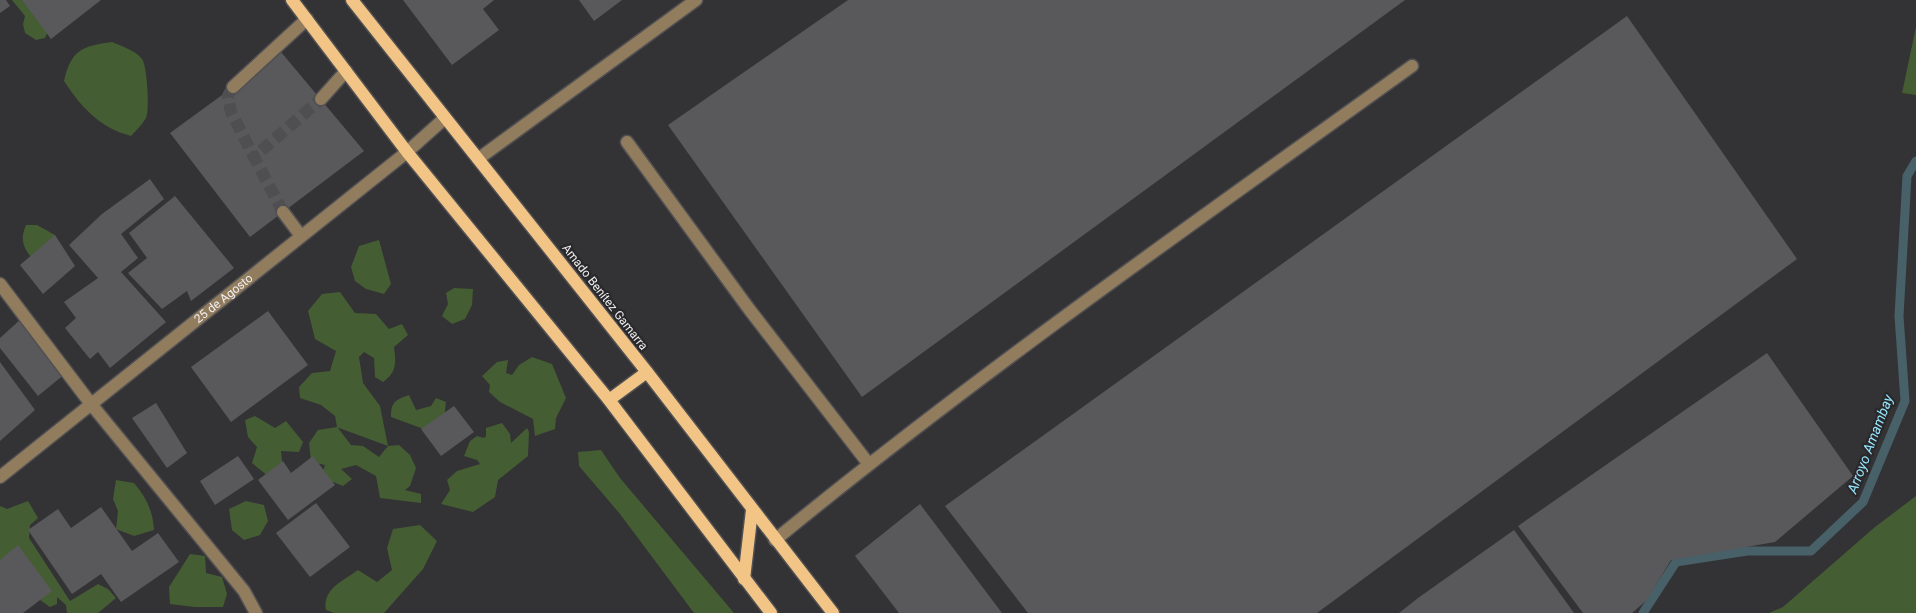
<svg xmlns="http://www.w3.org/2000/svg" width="1916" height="613" font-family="Roboto,sans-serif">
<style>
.green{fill:#445d33;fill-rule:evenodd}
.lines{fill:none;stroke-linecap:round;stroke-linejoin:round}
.stream{stroke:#486068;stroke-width:9}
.building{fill:#59585b}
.minor-tunnel{stroke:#4f4e51;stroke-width:12;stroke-dasharray:12 6;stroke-linecap:butt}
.minor-casing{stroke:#515053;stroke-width:15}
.major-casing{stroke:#515053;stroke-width:15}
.minor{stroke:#927c5e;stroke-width:12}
.major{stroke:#f2c586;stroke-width:12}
.labels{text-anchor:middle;stroke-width:4.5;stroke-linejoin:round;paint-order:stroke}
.street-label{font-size:12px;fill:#f0eff1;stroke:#29282b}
.water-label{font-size:14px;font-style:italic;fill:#96e5fe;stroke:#29282b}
</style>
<rect width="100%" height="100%" fill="#333235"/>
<g class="green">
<polygon points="12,0 39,0 50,27 45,38 36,40 25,33 23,24 25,16"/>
<polygon points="1916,27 1916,95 1902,93"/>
<path d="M 112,42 C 121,46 135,50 142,59 C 147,65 150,111 146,118 C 142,125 136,130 131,136 C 100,128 81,107 64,81 C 71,50 82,46 112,42 Z"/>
<path d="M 26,225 L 37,225 L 55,235 L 57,248 L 35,262 C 24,249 19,241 26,225 Z"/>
<polygon points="379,240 391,284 384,294 366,289 355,281 351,267 359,246"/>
<polygon points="454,288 473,289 472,305 465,319 452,324 442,316 448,304 446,293"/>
<path d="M 340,292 L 355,313 L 376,314 L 389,329 L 402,324 L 408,335 L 394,347 C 396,363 397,372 383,382 L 375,377 L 374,358 L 364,352 L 359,357 L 363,383 L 380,406 L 388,446 L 399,445 L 410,455 L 416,468 L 410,486 L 405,490 L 421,494 L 421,503 L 380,498 L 376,476 L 356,465 L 341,469 L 352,479 L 343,486 L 321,477 L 325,465 L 311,462 L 309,443 L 318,430 L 337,427 L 335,416 L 321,405 L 300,398 L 299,387 L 312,373 L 330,371 L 336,351 L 315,339 L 308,311 L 322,294 ZM 338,428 L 339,428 L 388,446 L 379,457 L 363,446 L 351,445 Z"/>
<polygon points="532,357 552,364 566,398 556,418 555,429 535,436 533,419 500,402 489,392 490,385 482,376 497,362 508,360 506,373 512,375 519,365"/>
<path d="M 409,395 L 416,410 L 431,406 L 436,398 L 446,402 L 444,419 L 429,431 L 391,417 C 391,402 395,400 409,395 Z"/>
<polygon points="255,416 275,428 286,421 303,442 299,452 281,451 283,469 268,476 252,463 257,447 248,437 245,420"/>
<polygon points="502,423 510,434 511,443 527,428 529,432 528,456 498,480 495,497 473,512 441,504 450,490 447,480 457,471 480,464 477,460 464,456 470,441 477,436 484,438 486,436 486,428"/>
<polygon points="601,450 620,478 734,613 694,613 620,514 579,466 578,452"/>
<path d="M 116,480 L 134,483 C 146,497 153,511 154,530 L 134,536 L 116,529 L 118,511 L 113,499 Z"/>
<polygon points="1916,496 1916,613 1769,613 1783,607 1875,527"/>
<polygon points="28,501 38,518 30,525 29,538 70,601 98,584 108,589 116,598 98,613 67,613 66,605 57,597 57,604 50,607 0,572 0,506 7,509"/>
<polygon points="246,501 264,505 268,521 260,535 244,540 232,530 229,509"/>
<path d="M 420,525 L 437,541 L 423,569 L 384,613 L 334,613 L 326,610 C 322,589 343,581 358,570 L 377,582 L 392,570 L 387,548 L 393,529 Z"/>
<polygon points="190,554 205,556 206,573 222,577 227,594 223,607 195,607 170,604 169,587"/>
</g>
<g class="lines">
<polyline class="stream" points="1643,613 1676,562 1747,551 1811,551 1863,502 1905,401 1899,316 1907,176 1916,161"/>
</g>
<g class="building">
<polygon points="0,0 6,0 10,6 0,13"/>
<polygon points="22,0 101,0 51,39"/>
<polygon points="403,0 494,0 483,9 499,30 452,65"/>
<polygon points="579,0 622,0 594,21"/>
<polygon points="848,0 1405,0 862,397 668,125"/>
<polygon points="1627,16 1797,259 1317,613 1028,613 945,506"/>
<polygon points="281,52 364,151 250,237 170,133"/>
<polygon points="150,179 164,199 121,234 138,258 121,272 166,322 110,368 98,352 90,359 65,328 76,318 64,302 98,278 69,245 102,214"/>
<polygon points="175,196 234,268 191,301 187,291 162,309 128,273 147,258 129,233"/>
<polygon points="55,235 75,266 43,294 20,265"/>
<polygon points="268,311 308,365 231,422 191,367"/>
<polygon points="21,319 66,373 38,396 0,348 0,338"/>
<polygon points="1767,353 1853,476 1775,542 1671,560 1647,600 1632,613 1583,613 1518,526"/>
<polygon points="0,362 35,410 0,441"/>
<polygon points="156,403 187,453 167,468 132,418"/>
<polygon points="454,406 474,432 441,456 421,429"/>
<polygon points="238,456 254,479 215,505 200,481"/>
<polygon points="313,456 335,485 288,520 258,480 283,461 291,473"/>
<polygon points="316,503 350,547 310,577 276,533"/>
<polygon points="920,504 1002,613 899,613 855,556"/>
<polygon points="101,507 132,551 158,533 179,562 121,602 101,574 72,594 28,530 58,509 71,528"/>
<polygon points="1514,530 1574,613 1399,613 1418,598"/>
<polygon points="18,545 52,591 23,613 0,613 0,560"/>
</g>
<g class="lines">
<g class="minor-tunnel">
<polyline points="233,87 228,96 231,112 254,157"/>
<polyline points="283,212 254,157 321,99"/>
</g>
<g class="minor-casing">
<g id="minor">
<polyline points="233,87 307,19"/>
<polyline points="321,99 346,71"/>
<polyline points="627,142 749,309 868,463"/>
<polyline points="478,159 696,0"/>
<polyline points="283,212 301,236"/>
<polyline points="0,284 91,404 244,591 256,613"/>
<path id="s1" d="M 0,477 L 407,152 L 445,118"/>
<path d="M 775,540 C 980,372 1197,221 1412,66"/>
</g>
</g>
<g class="major-casing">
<g id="major">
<polyline points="292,0 407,152 609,400 771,613"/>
<polyline points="352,0 647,372 833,613"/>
<polyline points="609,400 647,372"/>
<polyline points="744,579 752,510"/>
</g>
</g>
<use href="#minor" class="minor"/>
<use href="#major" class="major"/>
</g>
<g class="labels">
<g class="street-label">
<text transform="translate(605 297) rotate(52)" y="4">Amado Benítez Gamarra</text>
<text dy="4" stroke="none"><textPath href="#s1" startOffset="286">25 de Agosto</textPath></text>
</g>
<g class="water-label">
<text transform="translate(1870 444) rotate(-69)" y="5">Arroyo Amambay</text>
</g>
</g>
</svg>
